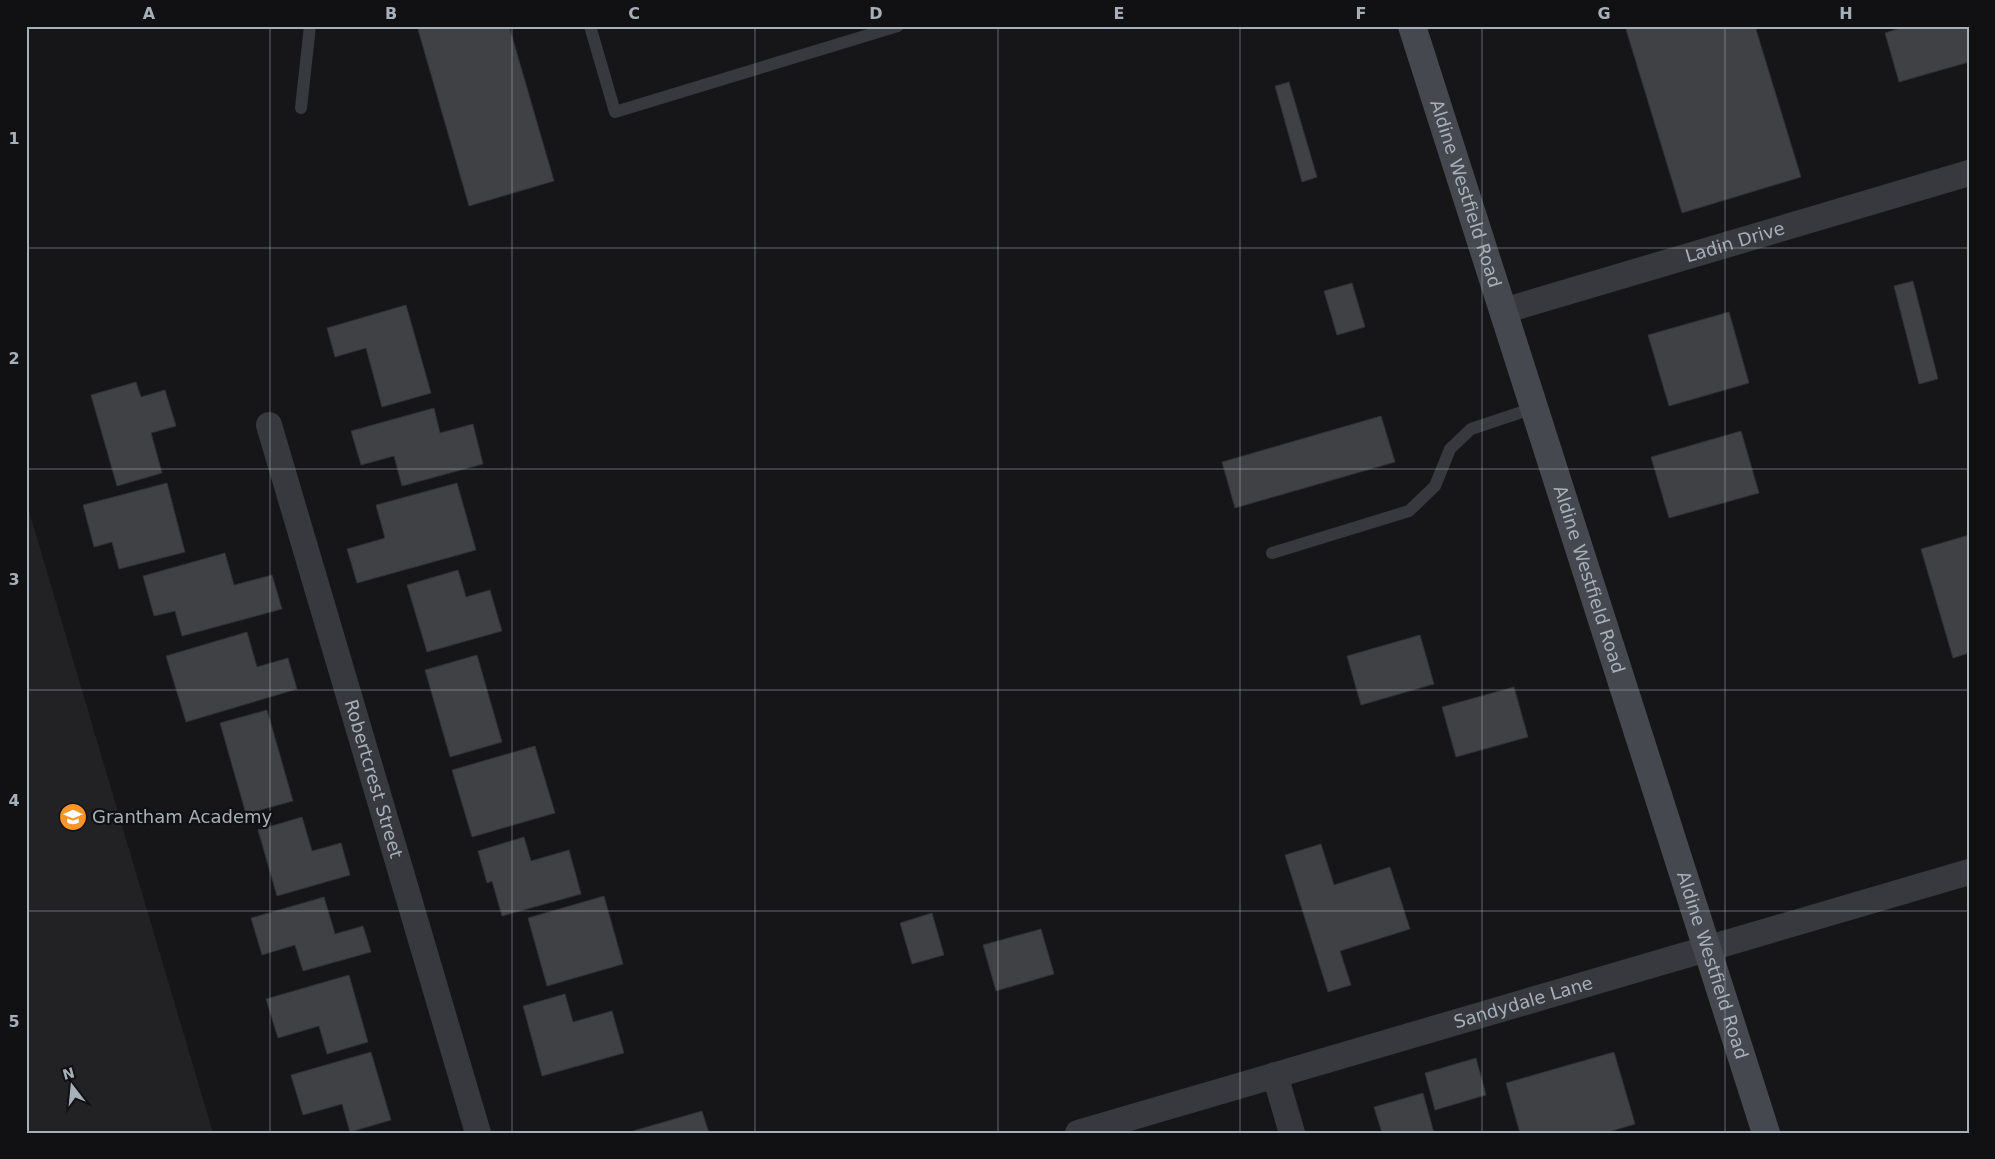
<svg xmlns="http://www.w3.org/2000/svg" width="1995" height="1159" font-family="'DejaVu Sans',sans-serif">
<style>
.built{fill:#222225}
.building{fill:#404145;stroke:#303134}
.lines{fill:none;stroke-linecap:round;stroke-linejoin:round}
.lane{stroke:#37393e;stroke-width:12}
.street{stroke:#37393e;stroke-width:26}
.secondary{stroke:#45484e;stroke-width:28}
.grid{fill:none;stroke:#a7b0b9;stroke-width:1;stroke-opacity:0.55}
.labels{text-anchor:middle;stroke-width:4.5;stroke-linejoin:round;paint-order:stroke}
.street-label{font-size:18px;fill:#a7b0b9;stroke:#111113}
.poi-label{font-size:18px;fill:#a7b0b9;stroke:#111113;text-anchor:start}
.neatline{fill:none;stroke:#a7b0b9;stroke-width:2}
.grid-label{font-size:16px;text-anchor:middle;font-weight:bold;fill:#a7b0b9}
</style>
<rect width="100%" height="100%" fill="#161618"/>
<polygon class="built" points="26,501 213,1133 26,1133"/>
<g class="building">
<polygon points="417,26 509,26 554,181 469,206"/>
<polygon points="1625,26 1755,26 1801,177 1682,213"/>
<polygon points="1907,26 1969,26 1969,62 1899,82 1885,33"/>
<polygon points="1289,82 1317,177 1302,182 1275,86"/>
<polygon points="1913,281 1938,379 1919,384 1894,286"/>
<polygon points="1352,283 1365,327 1337,335 1324,291"/>
<polygon points="406,305 431,393 382,407 366,348 335,357 327,328"/>
<polygon points="1729,312 1749,383 1669,406 1648,335"/>
<polygon points="136,382 141,397 165,390 176,426 151,433 162,473 117,486 91,395"/>
<polygon points="434,408 440,433 473,424 483,464 402,486 394,456 361,465 351,431"/>
<polygon points="1381,416 1395,462 1235,508 1222,462"/>
<polygon points="1741,431 1759,493 1669,518 1651,457"/>
<polygon points="167,483 185,552 119,569 112,542 94,547 83,505"/>
<polygon points="457,483 476,550 357,583 347,549 385,538 376,505"/>
<polygon points="1969,535 1969,653 1953,658 1921,549"/>
<polygon points="225,553 234,585 272,575 282,609 182,636 175,611 154,616 143,576"/>
<polygon points="458,570 466,597 490,590 502,631 427,652 407,585"/>
<polygon points="247,632 257,667 288,658 297,689 186,722 166,656"/>
<polygon points="1420,635 1434,684 1361,705 1347,656"/>
<polygon points="477,655 502,742 450,757 425,670"/>
<polygon points="1514,687 1528,737 1456,757 1442,707"/>
<polygon points="267,710 293,801 246,814 220,723"/>
<polygon points="535,746 555,813 472,837 452,770"/>
<polygon points="302,817 312,851 341,843 350,875 277,896 258,830"/>
<polygon points="524,837 531,861 569,850 581,894 502,916 492,881 487,883 478,851"/>
<polygon points="1321,844 1334,885 1390,867 1410,929 1340,951 1351,985 1328,992 1285,855"/>
<polygon points="604,896 623,964 547,986 528,918"/>
<polygon points="324,897 335,934 363,926 371,952 303,971 295,945 262,955 251,918"/>
<polygon points="932,913 944,955 912,964 900,923"/>
<polygon points="1041,929 1054,974 996,991 983,945"/>
<polygon points="349,975 368,1042 327,1054 319,1026 278,1038 266,999"/>
<polygon points="565,994 573,1022 612,1011 624,1053 542,1076 523,1006"/>
<polygon points="371,1052 391,1120 350,1132 342,1104 303,1115 291,1075"/>
<polygon points="1614,1052 1635,1124 1605,1133 1520,1133 1506,1083"/>
<polygon points="1476,1058 1486,1095 1435,1110 1425,1073"/>
<polygon points="1423,1093 1434,1133 1382,1133 1374,1107"/>
<polygon points="702,1111 709,1133 634,1133 633,1131"/>
</g>
<g class="lines">
<g class="lane">
<polyline points="590,26 615,112 898,26"/>
<polyline points="301,108 310,26"/>
<polyline points="1272,553 1409,511 1435,486 1450,449 1471,429 1534,408"/>
</g>
<g class="street">
<path id="s1" d="M 1503,311 L 1969,173"/>
<path id="s2" d="M 269,425 L 478,1133"/>
<polyline points="1275,1075 1292,1133"/>
<path id="s3" d="M 1078,1133 L 1969,872"/>
</g>
<path class="secondary" id="s4" d="M 1412,26 L 1766,1133"/>
</g>
<path class="grid" d="M 270,26 L 270,1133M 512,26 L 512,1133M 755,26 L 755,1133M 998,26 L 998,1133M 1240,26 L 1240,1133M 1482,26 L 1482,1133M 1725,26 L 1725,1133M 26,248 L 1969,248M 26,469 L 1969,469M 26,690 L 1969,690M 26,911 L 1969,911"/>
<defs>
<g id="school-disc" transform="scale(1.4375)"><circle r="9.5" fill="#fd942a" stroke="#111113"/><path d="M0-5L7-2L0 1L-7-2ZM-4 1L0 2.5L4 1V4Q0 6-4 4Z" fill="#fff"/></g>
</defs>
<g fill-rule="evenodd">
<use href="#school-disc" x="73" y="817"/>
</g>
<g class="labels">
<g class="street-label">
<text dy="6" stroke="none"><textPath href="#s4" startOffset="176">Aldine Westfield Road</textPath></text>
<text dy="6" stroke="none"><textPath href="#s1" startOffset="242">Ladin Drive</textPath></text>
<text dy="6" stroke="none"><textPath href="#s4" startOffset="581">Aldine Westfield Road</textPath></text>
<text dy="6" stroke="none"><textPath href="#s2" startOffset="369">Robertcrest Street</textPath></text>
<text dy="6" stroke="none"><textPath href="#s4" startOffset="986">Aldine Westfield Road</textPath></text>
<text dy="6" stroke="none"><textPath href="#s3" startOffset="464">Sandydale Lane</textPath></text>
</g>
<g class="poi-label">
<text x="92" y="823">Grantham Academy</text>
</g>
</g>
<rect width="1995" height="1159" fill="none" stroke="#111113" stroke-width="55"/>
<g transform="translate(72 1086) rotate(344)" stroke="#111113" stroke-width="4" paint-order="stroke">
<path d="M0-4L9 19L0 12L-9 19Z" fill="#a7b0b9"/>
<text y="-8" font-size="14" font-weight="bold" text-anchor="middle" fill="#a7b0b9">N</text>
</g>
<rect x="28" y="28" width="1940" height="1104" class="neatline"/>
<g class="grid-label">
<text x="149" y="19">A</text>
<text x="391" y="19">B</text>
<text x="634" y="19">C</text>
<text x="876" y="19">D</text>
<text x="1119" y="19">E</text>
<text x="1361" y="19">F</text>
<text x="1604" y="19">G</text>
<text x="1846" y="19">H</text>
<text x="14" y="144">1</text>
<text x="14" y="364">2</text>
<text x="14" y="585">3</text>
<text x="14" y="806">4</text>
<text x="14" y="1027">5</text>
</g>
</svg>
